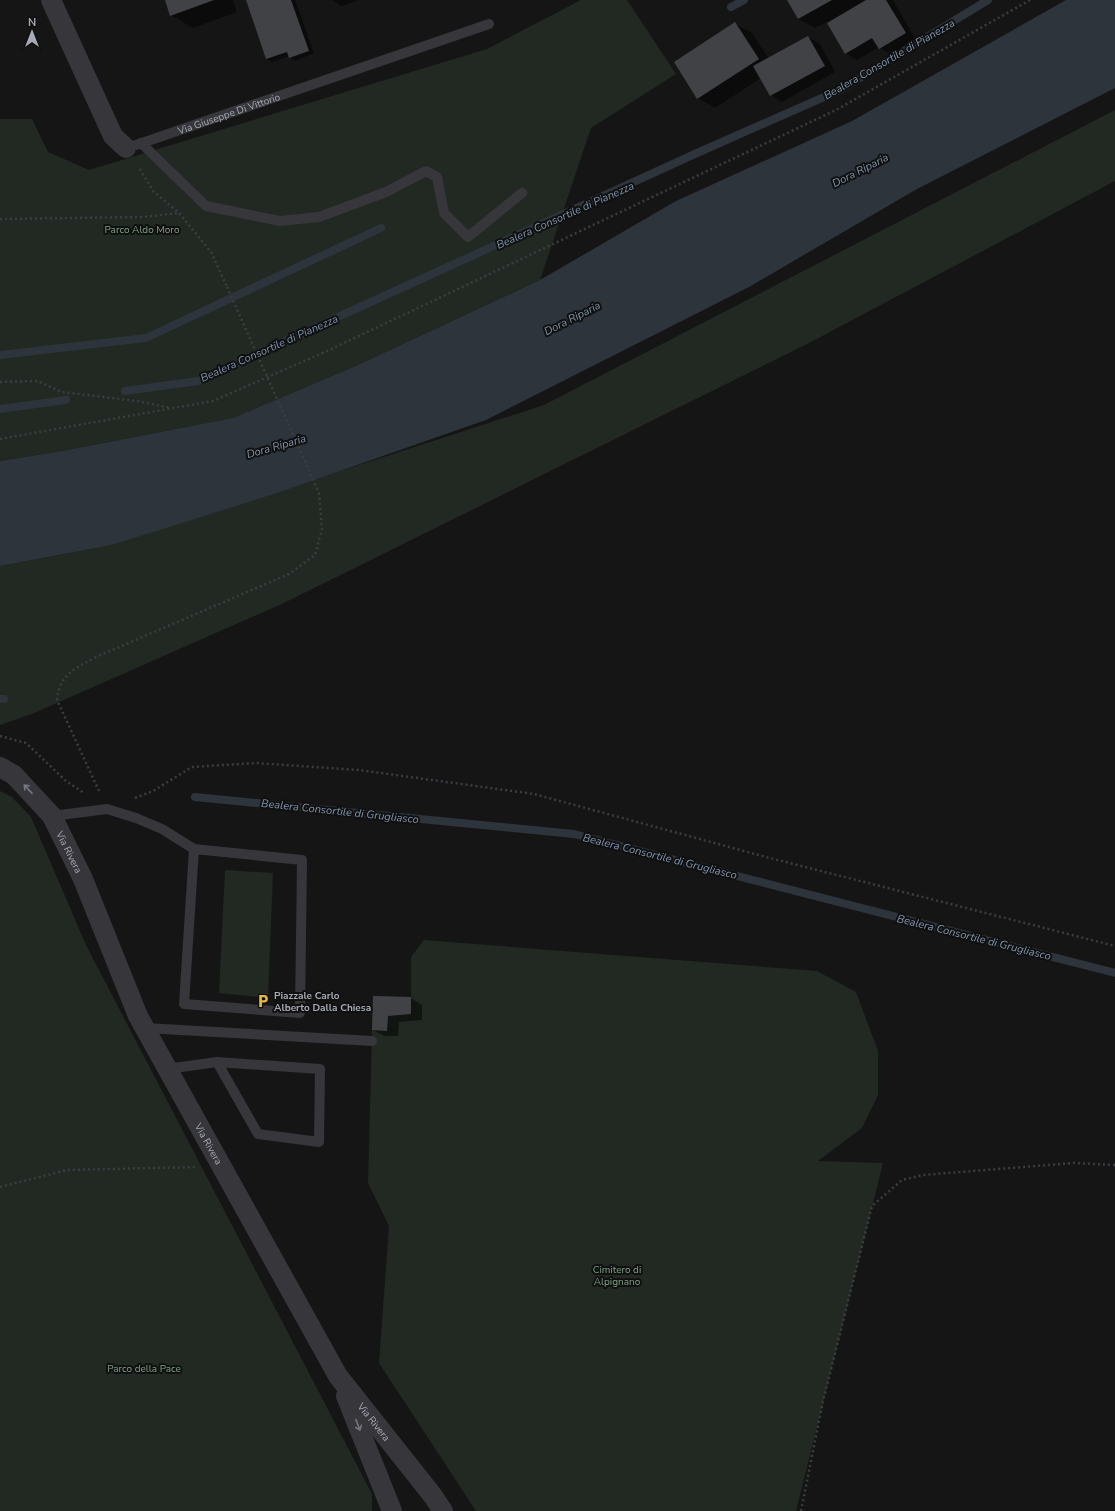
<svg xmlns="http://www.w3.org/2000/svg" width="1115" height="1511" font-family="'Nunito Sans',sans-serif">
<style>
.green{fill:#212922}
.water{fill:#2e343b}
.shadow{fill:#0007}
.lines{fill:none;stroke-linecap:round;stroke-linejoin:round}
.stream{stroke:#2e343b;stroke-width:8}
.building{fill:#414246}
.path{stroke:#3c3d42;stroke-width:2.5;stroke-dasharray:2 3;stroke-linecap:butt}
.lane{stroke:#36363b;stroke-width:10}
.street{stroke:#36363b;stroke-width:20}
.path-bridge{stroke:#3c3d42;stroke-width:2.5;stroke-dasharray:2 3;stroke-linecap:butt}
.oneway{stroke:#74767f}
.labels{text-anchor:middle;stroke-width:4;stroke-linejoin:round;paint-order:stroke}
.street-label{font-size:10px;fill:#a7abb6;stroke:#101011}
.park-label{font-size:10px;fill:#7fa083;stroke:#101011}
.poi-label{font-size:10px;font-weight:bold;fill:#a7abb6;stroke:#101011;text-anchor:start}
.water-label{font-size:11px;font-style:italic;fill:#8096af;stroke:#101011}
</style>
<rect width="100%" height="100%" fill="#151516"/>
<g class="green">
<polygon points="581,0 627,0 676,74 591,128 540,280 358,365 233,418 62,451 0,461 0,119 32,119 48,152 89,170 487,49"/>
<polygon points="1115,110 1115,181 809,343 284,603 32,714 0,725 0,566 112,545 544,405"/>
<polygon points="0,791 12,797 31,817 86,945 372,1494 372,1511 0,1511"/>
<polygon points="225,870 273,873 268,998 219,993"/>
<polygon points="424,940 817,971 856,992 878,1051 878,1095 862,1128 818,1161 883,1163 796,1511 476,1511 379,1363 389,1226 368,1183 373,996 411,997 411,957"/>
</g>
<polygon class="water" points="1066,0 1115,0 1115,88 917,189 749,287 486,420 277,493 112,545 0,566 0,461 62,451 233,418 358,365 540,280 676,201 852,121"/>
<g class="shadow">
<polygon points="166,0 233,0 237,12 193,28 171,15"/>
<polygon points="247,0 295,0 314,53 295,61 289,56 272,62 267,59"/>
<polygon points="332,0 359,0 342,6"/>
<polygon points="788,0 893,0 916,40 891,55 879,47 857,60 845,53 827,22 815,28 798,19"/>
<polygon points="735,24 752,33 769,59 808,37 820,44 835,72 782,102 771,95 761,78 715,108 698,98"/>
<polygon points="374,997 411,998 422,1005 422,1020 399,1022 398,1036 384,1036 373,1030"/>
</g>
<g class="lines">
<g class="stream">
<polyline points="731,7 744,0"/>
<polyline points="0,355 146,338 381,228"/>
<polyline points="125,391 198,381 697,153 840,90 988,0"/>
<polyline points="0,409 66,400"/>
<polyline points="0,699 4,699"/>
<polyline points="195,797 574,834 1115,973"/>
</g>
</g>
<g class="building">
<polygon points="165,0 214,0 170,16"/>
<polygon points="246,0 291,0 309,51 289,58 287,52 266,59"/>
<polygon points="787,0 832,0 798,19"/>
<polygon points="866,0 886,0 906,33 879,49 872,38 845,54 827,23"/>
<polygon points="735,22 759,59 697,99 674,62"/>
<polygon points="808,36 825,66 770,96 753,66"/>
<polygon points="373,996 411,997 411,1014 388,1016 387,1031 372,1030"/>
</g>
<g class="lines">
<g class="path">
<polyline points="140,169 153,191 179,213 211,252 227,287"/>
<polyline points="0,219 143,217 179,213"/>
<polyline points="0,382 37,381 62,392 137,401 171,408"/>
<polyline points="0,439 213,401 325,352 836,110 1030,0"/>
<polyline points="0,736 26,743 66,781 84,793"/>
<path d="M 99,791 L 57,700 C 60,673 75,669 96,657 L 289,574 L 315,555 L 322,529 L 319,493"/>
<polyline points="135,798 153,791 192,767 255,763 359,770 534,794 766,857 1115,946"/>
<polyline points="0,1187 67,1170 196,1167"/>
<polyline points="801,1511 823,1401 872,1206 902,1180 923,1175 1073,1163 1115,1165"/>
</g>
<g class="lane">
<polyline points="141,143 206,206 280,221 319,217 386,192 426,171 437,177 444,213 468,237 522,193"/>
<path id="s1" d="M 136,145 L 489,24"/>
<polyline points="52,816 107,809 136,818 162,829 194,849 302,860 300,1013 184,1004 194,849"/>
<polyline points="145,1028 372,1041"/>
<polyline points="167,1069 217,1062 320,1069 319,1142 258,1134 217,1062"/>
</g>
<g class="street">
<polyline points="51,0 113,136 126,148"/>
<path id="s2" d="M 0,767 L 14,775 L 52,816 L 83,879 L 138,1016 L 338,1376 L 433,1496 L 443,1511"/>
<polyline points="346,1396 392,1511"/>
</g>
<polyline class="path-bridge" points="227,287 319,493"/>
</g>
<defs><path id="oneway-shaft" d="M-6 0H5M1.5-3L5.5 0L1.5 3" fill="none" stroke-width="1.6" stroke-linecap="round" stroke-linejoin="round"/></defs>
<g class="oneway">
<use href="#oneway-shaft" transform="translate(28 789) rotate(-133)"/>
<use href="#oneway-shaft" transform="translate(358 1425) rotate(69)"/>
</g>
<defs>
<g id="parking-bare" transform="scale(1.08)"><path d="M-3.5-5.5H1a3.5 3.5 0 0 1 0 7H-1V5.5H-3.5ZM-1-3.4V-.6H.8a1.4 1.4 0 0 0 0-2.8Z" fill="#e7b83c" stroke="#101011" stroke-width="2.5" paint-order="stroke"/></g>
</defs>
<g fill-rule="evenodd">
<use href="#parking-bare" x="263" y="1001"/>
</g>
<g class="labels">
<g class="street-label">
<text dy="4" stroke="none"><textPath href="#s1" startOffset="98">Via Giuseppe Di Vittorio</textPath></text>
<text dy="4" stroke="none"><textPath href="#s2" startOffset="112">Via Rivera</textPath></text>
<text dy="4" stroke="none"><textPath href="#s2" startOffset="436">Via Rivera</textPath></text>
<text dy="4" stroke="none"><textPath href="#s2" startOffset="760">Via Rivera</textPath></text>
</g>
<g class="park-label">
<text x="142" y="233">Parco Aldo Moro</text>
<text x="617" y="1273">Cimitero di<tspan x="617" dy="12">Alpignano</tspan></text>
<text x="144" y="1372">Parco della Pace</text>
</g>
<g class="poi-label">
<text x="274" y="999">Piazzale Carlo<tspan x="274" dy="12">Alberto Dalla Chiesa</tspan></text>
</g>
<g class="water-label">
<text transform="translate(889 59) rotate(-30)" y="4">Bealera Consortile di Pianezza</text>
<text transform="translate(860 170) rotate(-27)" y="4">Dora Riparia</text>
<text transform="translate(565 215) rotate(-24)" y="4">Bealera Consortile di Pianezza</text>
<text transform="translate(572 318) rotate(-27)" y="4">Dora Riparia</text>
<text transform="translate(269 348) rotate(-24)" y="4">Bealera Consortile di Pianezza</text>
<text transform="translate(276 446) rotate(-16)" y="4">Dora Riparia</text>
<text transform="translate(340 811) rotate(6)" y="4">Bealera Consortile di Grugliasco</text>
<text transform="translate(660 856) rotate(14)" y="4">Bealera Consortile di Grugliasco</text>
<text transform="translate(974 937) rotate(14)" y="4">Bealera Consortile di Grugliasco</text>
</g>
</g>
<g transform="translate(32 32)" stroke="#101011" stroke-width="3" paint-order="stroke">
<path d="M0-3L7 15L0 10L-7 15Z" fill="#a7abb6"/>
<text y="-6" font-size="11" font-weight="bold" text-anchor="middle" fill="#a7abb6">N</text>
</g>
</svg>
